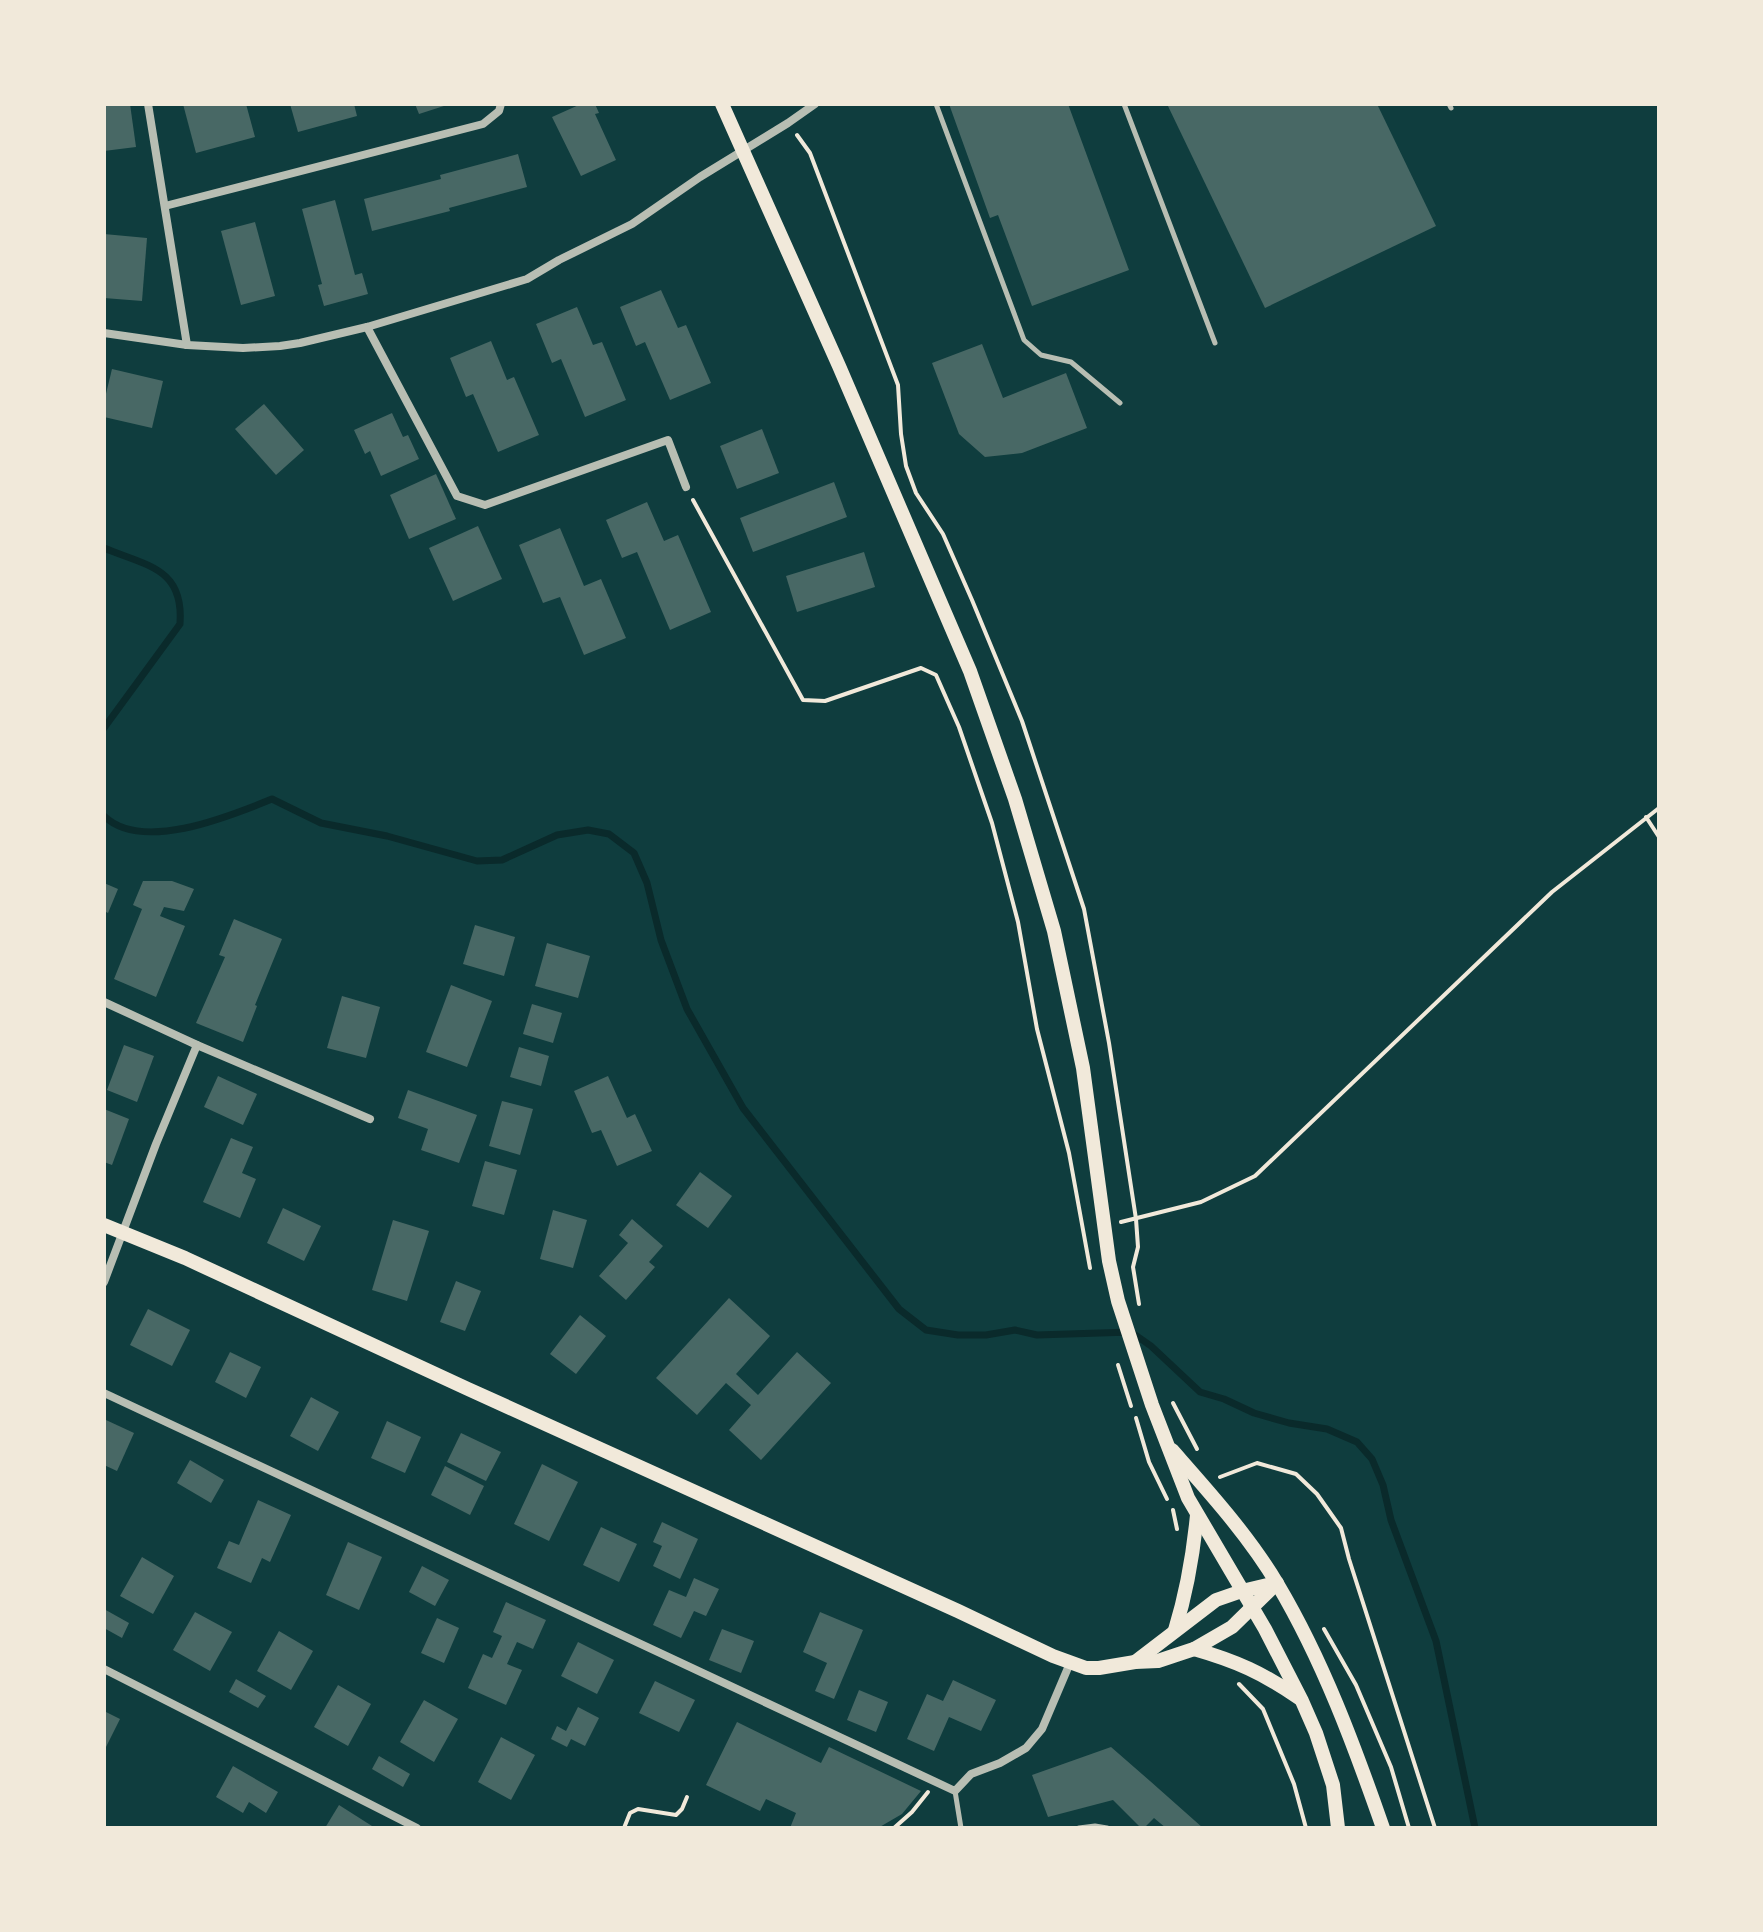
<svg xmlns="http://www.w3.org/2000/svg" width="1763" height="1932" font-family="'Public Sans',sans-serif">
<style>
.lines{fill:none;stroke-linecap:round;stroke-linejoin:round}
.stream{stroke:#0a2a2b;stroke-width:7}
.building{fill:#486865}
.path{stroke:#f1e9da;stroke-width:4}
.service{stroke:#b8beb3;stroke-width:5}
.minor{stroke:#b8beb3;stroke-width:8}
.secondary{stroke:#f1e9da;stroke-width:14}
</style>
<rect width="100%" height="100%" fill="#0f3d3e"/>
<g class="lines">
<g class="stream">
<path d="M 104,548 C 147,566 184,568 180,624 L 104,728"/>
<path d="M 104,816 C 142,853 230,816 272,799 L 321,823 L 387,836 L 477,861 L 502,860 L 557,835 L 588,830 L 609,834 L 634,853 L 647,883 L 661,940 L 687,1009 L 743,1108 L 899,1309 L 926,1330 L 958,1335 L 986,1335 L 1015,1330 L 1037,1335 L 1131,1332 L 1151,1346 L 1200,1392 L 1224,1399 L 1254,1413 L 1289,1423 L 1327,1429 L 1357,1442 L 1372,1459 L 1383,1485 L 1391,1520 L 1436,1641 L 1475,1828"/>
</g>
</g>
<g class="building">
<polygon points="104,104 130,104 136,147 104,151"/>
<polygon points="183,104 246,104 255,137 196,153"/>
<polygon points="290,104 354,104 357,116 298,132"/>
<polygon points="415,104 447,104 447,105 419,114"/>
<polygon points="581,104 595,104 599,113 595,114 616,160 581,176 552,117"/>
<polygon points="949,104 1068,104 1129,270 1032,306 998,215 990,218"/>
<polygon points="1167,104 1377,104 1436,226 1265,308"/>
<polygon points="518,154 527,187 449,208 450,211 372,231 364,199 441,179 440,175"/>
<polygon points="335,200 355,275 362,273 368,294 324,306 318,285 322,284 302,209"/>
<polygon points="255,222 275,296 241,305 221,231"/>
<polygon points="104,234 147,238 142,301 104,298"/>
<polygon points="661,290 678,328 686,325 711,383 670,400 645,342 636,346 620,307"/>
<polygon points="577,307 593,345 602,342 626,400 585,417 561,359 552,363 536,324"/>
<polygon points="491,341 507,380 514,377 539,435 498,452 473,394 466,397 450,358"/>
<polygon points="982,344 1003,398 1066,373 1087,428 1022,453 985,457 959,434 932,363"/>
<polygon points="112,369 163,381 152,428 104,417 104,402"/>
<polygon points="264,404 304,450 276,475 235,429"/>
<polygon points="392,413 403,437 408,435 419,459 381,476 370,451 365,454 354,430"/>
<polygon points="762,429 779,473 737,489 720,446"/>
<polygon points="436,474 456,519 409,539 390,495"/>
<polygon points="834,482 847,517 753,552 740,518"/>
<polygon points="647,502 664,541 678,535 711,612 670,630 637,552 622,558 606,520"/>
<polygon points="478,526 502,579 453,601 429,548"/>
<polygon points="560,528 584,586 601,579 626,638 584,655 560,597 543,603 519,545"/>
<polygon points="864,552 875,587 797,612 786,576"/>
<polygon points="143,881 172,881 194,889 184,911 164,907 160,916 185,926 156,997 114,979 142,909 133,905"/>
<polygon points="104,883 118,889 108,913 104,911"/>
<polygon points="234,919 282,939 255,1005 257,1006 243,1042 196,1023 225,957 219,955"/>
<polygon points="475,925 515,937 504,976 463,964"/>
<polygon points="547,943 590,956 578,998 535,986"/>
<polygon points="451,985 492,1001 467,1067 426,1052"/>
<polygon points="342,996 380,1007 366,1058 327,1048"/>
<polygon points="532,1004 562,1013 553,1043 523,1034"/>
<polygon points="124,1045 154,1056 137,1102 107,1090"/>
<polygon points="519,1047 549,1056 541,1086 510,1077"/>
<polygon points="218,1076 257,1094 243,1125 204,1107"/>
<polygon points="608,1076 627,1118 635,1114 652,1151 617,1166 601,1130 592,1133 574,1091"/>
<polygon points="408,1090 477,1115 459,1163 421,1150 428,1129 398,1118"/>
<polygon points="502,1101 533,1109 520,1155 489,1146"/>
<polygon points="104,1109 129,1119 112,1165 104,1162"/>
<polygon points="231,1138 253,1147 242,1173 256,1179 240,1218 203,1202"/>
<polygon points="485,1161 517,1170 504,1215 472,1206"/>
<polygon points="700,1172 732,1196 708,1228 676,1205"/>
<polygon points="283,1208 321,1226 304,1261 267,1243"/>
<polygon points="553,1210 587,1220 573,1268 540,1259"/>
<polygon points="632,1219 663,1246 649,1262 655,1267 626,1300 599,1276 628,1243 619,1235"/>
<polygon points="393,1220 429,1231 407,1301 372,1290"/>
<polygon points="456,1281 481,1291 465,1331 440,1322"/>
<polygon points="729,1298 770,1336 736,1374 758,1395 797,1352 831,1383 761,1460 729,1430 751,1405 726,1383 697,1415 656,1378"/>
<polygon points="148,1309 190,1330 172,1366 130,1345"/>
<polygon points="580,1315 606,1336 576,1374 550,1354"/>
<polygon points="230,1352 261,1367 246,1398 215,1382"/>
<polygon points="311,1397 339,1412 318,1451 290,1436"/>
<polygon points="106,1420 134,1433 117,1471 104,1465 104,1425"/>
<polygon points="387,1421 421,1437 405,1473 371,1458"/>
<polygon points="461,1433 501,1452 486,1481 447,1462"/>
<polygon points="190,1460 224,1480 211,1503 177,1483"/>
<polygon points="542,1464 578,1482 549,1541 514,1524"/>
<polygon points="445,1466 484,1486 470,1515 431,1495"/>
<polygon points="258,1500 291,1515 270,1562 262,1558 251,1583 217,1568 229,1541 239,1545"/>
<polygon points="662,1522 698,1539 680,1579 653,1566 662,1546 653,1542"/>
<polygon points="601,1527 637,1544 619,1582 583,1565"/>
<polygon points="348,1542 382,1557 359,1610 326,1595"/>
<polygon points="142,1557 174,1576 153,1614 120,1596"/>
<polygon points="422,1566 449,1580 435,1606 409,1592"/>
<polygon points="694,1578 719,1589 706,1616 694,1611 681,1638 653,1625 669,1590 686,1597"/>
<polygon points="506,1602 546,1620 533,1649 517,1642 507,1664 522,1670 506,1705 468,1688 483,1654 492,1658 502,1636 493,1632"/>
<polygon points="104,1609 129,1623 122,1638 104,1628"/>
<polygon points="195,1612 232,1632 210,1671 173,1650"/>
<polygon points="820,1612 863,1630 834,1699 815,1691 827,1663 803,1652"/>
<polygon points="437,1618 459,1628 444,1663 421,1653"/>
<polygon points="722,1629 754,1641 741,1673 709,1660"/>
<polygon points="279,1631 313,1651 291,1690 257,1671"/>
<polygon points="578,1642 614,1660 597,1694 561,1676"/>
<polygon points="236,1679 266,1696 258,1708 229,1692"/>
<polygon points="953,1680 996,1700 981,1731 949,1717 934,1751 907,1739 927,1694 943,1701"/>
<polygon points="655,1681 695,1700 679,1732 639,1713"/>
<polygon points="338,1685 371,1704 348,1746 314,1727"/>
<polygon points="859,1690 888,1702 876,1732 847,1720"/>
<polygon points="424,1700 458,1719 434,1762 400,1742"/>
<polygon points="578,1707 599,1718 585,1746 571,1739 567,1747 551,1739 557,1726 566,1731"/>
<polygon points="104,1711 120,1719 104,1751"/>
<polygon points="737,1722 821,1763 829,1747 921,1791 902,1814 878,1828 790,1828 796,1813 766,1799 760,1811 706,1785"/>
<polygon points="501,1737 535,1755 511,1800 478,1782"/>
<polygon points="1111,1747 1150,1781 1203,1828 1166,1828 1154,1818 1144,1828 1141,1828 1113,1800 1048,1817 1032,1775"/>
<polygon points="379,1756 410,1774 403,1787 372,1769"/>
<polygon points="233,1766 278,1792 266,1813 249,1802 243,1813 216,1797"/>
<polygon points="339,1805 372,1826 371,1828 325,1828"/>
</g>
<g class="lines">
<g class="path">
<polyline points="797,135 810,153 898,385 901,434 906,466 916,493 943,534 972,600 1022,721 1084,909 1109,1043 1136,1219 1138,1247 1133,1267 1139,1304"/>
<polyline points="693,500 803,700 825,701 921,668 936,675 959,727 992,823 1018,922 1037,1029 1069,1153 1090,1268"/>
<polyline points="1646,817 1659,837"/>
<polyline points="1121,1222 1201,1202 1255,1176 1552,892 1659,808"/>
<polyline points="1118,1365 1131,1406"/>
<polyline points="1173,1403 1197,1449"/>
<polyline points="1136,1418 1149,1462 1167,1499"/>
<polyline points="1220,1477 1257,1463 1296,1474 1317,1494 1341,1528 1349,1559 1435,1828"/>
<polyline points="1173,1510 1177,1529"/>
<polyline points="1324,1629 1356,1685 1391,1767 1409,1828"/>
<polyline points="1239,1684 1263,1709 1294,1784 1306,1828"/>
<polyline points="624,1828 630,1813 638,1809 676,1815 682,1809 687,1797"/>
<polyline points="894,1828 912,1812 928,1792"/>
</g>
<g class="service">
<polyline points="936,104 1024,340 1041,355 1071,362 1120,403"/>
<polyline points="1124,104 1215,343"/>
<polyline points="1449,104 1451,108"/>
<polyline points="955,1791 961,1828"/>
<polyline points="1079,1828 1095,1826 1107,1828"/>
</g>
<g class="minor">
<polyline points="148,104 187,345"/>
<polyline points="165,206 483,124 499,111 501,104"/>
<polyline points="367,327 457,496 485,505 668,440 686,487"/>
<polyline points="104,333 187,345 243,348 280,346 300,343 367,327 527,279 559,260 632,224 700,177 788,123 815,104"/>
<polyline points="104,1002 197,1045"/>
<polyline points="104,1282 156,1144 197,1045 370,1119"/>
<polyline points="104,1393 955,1791 971,1774 1000,1763 1026,1748 1042,1729 1070,1663"/>
<polyline points="104,1669 417,1828"/>
</g>
<g class="secondary">
<polyline points="722,104 839,366 970,671 1015,799 1054,931 1083,1068 1109,1261 1118,1301 1152,1405 1188,1498 1265,1629 1302,1701 1316,1733 1333,1785 1338,1828"/>
<polyline points="104,1225 185,1258 468,1389 958,1611 1053,1656 1086,1668 1099,1668 1135,1662 1158,1661 1194,1649 1232,1627 1277,1583"/>
<path d="M 1172,1450 C 1209,1492 1249,1536 1278,1585 C 1323,1661 1354,1745 1383,1828"/>
<path d="M 1175,1630 C 1187,1591 1193,1556 1197,1515"/>
<path d="M 1194,1649 C 1236,1661 1263,1673 1299,1698"/>
<polyline points="1135,1662 1216,1600 1242,1591 1276,1583"/>
</g>
</g>
<rect width="1763" height="1932" fill="none" stroke="#f1e9da" stroke-width="212"/>
</svg>
